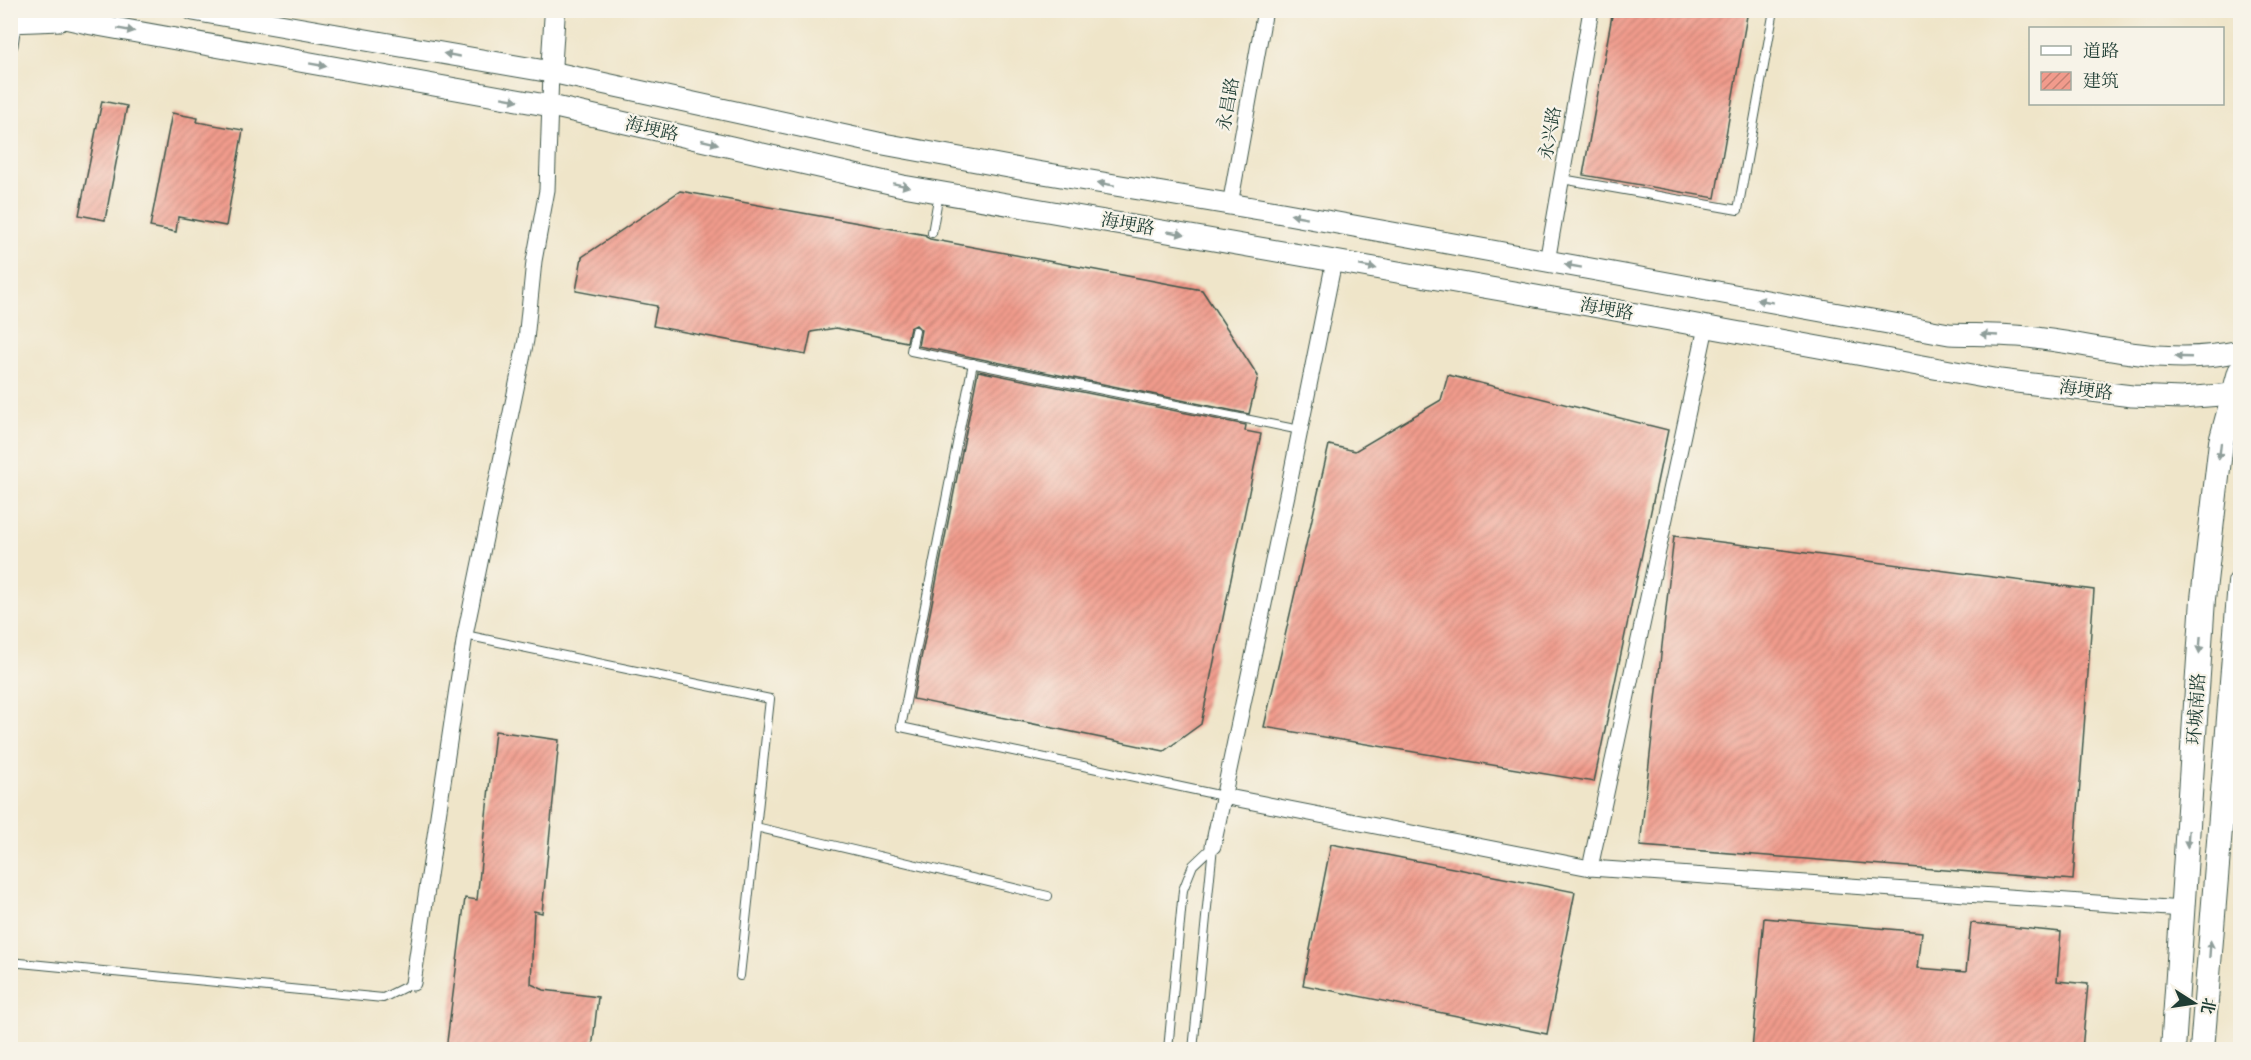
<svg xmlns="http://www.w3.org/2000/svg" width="2251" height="1060" font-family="Alegreya,'Noto Serif SC',serif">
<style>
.building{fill:url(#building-hatch)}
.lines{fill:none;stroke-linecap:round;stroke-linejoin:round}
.service-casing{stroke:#3e564a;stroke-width:10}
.minor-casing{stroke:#3e564a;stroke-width:17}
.tertiary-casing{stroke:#3e564a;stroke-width:22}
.secondary-casing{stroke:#3e564a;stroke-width:23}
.primary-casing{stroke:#3e564a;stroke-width:26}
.service{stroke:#fff;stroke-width:8}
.minor{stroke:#fff;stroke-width:15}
.tertiary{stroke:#fff;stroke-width:20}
.secondary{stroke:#fff;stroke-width:21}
.primary{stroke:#fff;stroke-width:24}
.oneway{fill:#8f9e9a}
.labels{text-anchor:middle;stroke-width:4.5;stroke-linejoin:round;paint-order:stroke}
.street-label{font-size:18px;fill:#1f3d34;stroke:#f7f3e8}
</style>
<defs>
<pattern id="building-hatch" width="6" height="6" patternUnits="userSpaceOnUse" patternTransform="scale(1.5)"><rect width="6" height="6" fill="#f19b8c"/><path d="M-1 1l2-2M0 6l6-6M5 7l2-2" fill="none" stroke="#c38073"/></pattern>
</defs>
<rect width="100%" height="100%" fill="#f7f3e8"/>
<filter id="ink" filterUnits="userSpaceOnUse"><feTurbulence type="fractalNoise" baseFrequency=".0167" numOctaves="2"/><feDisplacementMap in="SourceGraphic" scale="12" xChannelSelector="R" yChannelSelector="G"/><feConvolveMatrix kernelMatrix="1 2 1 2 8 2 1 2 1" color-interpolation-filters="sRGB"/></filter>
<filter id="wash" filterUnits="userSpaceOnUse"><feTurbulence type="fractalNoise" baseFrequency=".008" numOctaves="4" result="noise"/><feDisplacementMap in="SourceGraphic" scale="24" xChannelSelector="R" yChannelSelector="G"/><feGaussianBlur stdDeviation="1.35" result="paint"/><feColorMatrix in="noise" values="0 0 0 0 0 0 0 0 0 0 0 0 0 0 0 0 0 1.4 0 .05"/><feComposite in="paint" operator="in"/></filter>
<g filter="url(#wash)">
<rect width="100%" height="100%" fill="#efe5c9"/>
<g id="blocks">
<g class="building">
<polygon points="1613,10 1748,10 1715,198 1583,175"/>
<polygon points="102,101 127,106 105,220 79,215"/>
<polygon points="172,113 198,118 197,122 243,130 226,226 178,217 176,232 150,227"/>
<polygon points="680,191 926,235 926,237 930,239 1202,290 1258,376 1249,414 918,346 921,330 916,325 910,328 907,342 836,328 811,332 806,355 653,326 657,306 576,291 582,257"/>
<polygon points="978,371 1246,425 1245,431 1261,434 1201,724 1164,751 913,699"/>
<polygon points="1448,375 1668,430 1594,782 1264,727 1329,445 1355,451 1441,400"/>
<polygon points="1674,536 2094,590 2073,880 1640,846"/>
<polygon points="495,731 559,740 542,913 534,911 531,984 544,990 598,997 592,1050 446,1050 465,898 477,900"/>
<polygon points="1331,844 1575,892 1547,1034 1303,985"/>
<polygon points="1764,918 1922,932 1918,968 1966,972 1971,923 2061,932 2057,981 2088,984 2082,1050 1752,1050"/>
</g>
</g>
</g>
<g filter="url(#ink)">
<use href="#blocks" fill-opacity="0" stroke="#3e564a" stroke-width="1.5"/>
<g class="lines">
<g class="service-casing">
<g id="service">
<polyline points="1562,179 1738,210 1774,10"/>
<polyline points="932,233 939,193"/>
<polyline points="915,331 911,351 1300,430"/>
<polyline points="973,363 901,727 1223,796"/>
<polyline points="465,635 770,699 740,976"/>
<polyline points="756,827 1048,896"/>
<polyline points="10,962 383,998 413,983"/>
<polyline points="1168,1050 1183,890 1193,865 1213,846"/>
<polyline points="1193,1050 1213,846"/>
</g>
</g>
<g class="minor-casing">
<g id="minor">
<polyline points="10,25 61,23"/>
<polyline points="10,45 15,10"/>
<polyline points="1230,205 1265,10"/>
<polyline points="1547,262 1591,10"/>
<polyline points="1223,796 1590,868 2183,909"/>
<polyline points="1213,846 1288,490 1334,261"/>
<polyline points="1590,868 1706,327"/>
<polyline points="413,983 465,635 526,340 534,261 547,190 551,72"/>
</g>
</g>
<g class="tertiary-casing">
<polyline id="tertiary" points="551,72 555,10"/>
</g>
<g class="secondary-casing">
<g id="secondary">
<polyline points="28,10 92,24 551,106 903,186 1576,303 2000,380 2132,396 2181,398 2234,394"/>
<path d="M 193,10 L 551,72 L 878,143 L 1025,170 L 1271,211 L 1949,334 C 1978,335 2008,334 2036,338 C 2108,347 2167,367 2240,351"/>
</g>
</g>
<g class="primary-casing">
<g id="primary">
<polyline points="2173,1050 2203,599 2221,442 2240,372"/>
<polyline points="2202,1050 2240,583"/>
</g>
</g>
<use href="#service" class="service"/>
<use href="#minor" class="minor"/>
<use href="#tertiary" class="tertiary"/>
<use href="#secondary" class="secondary"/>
<use href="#primary" class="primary"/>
</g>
<defs><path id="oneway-solid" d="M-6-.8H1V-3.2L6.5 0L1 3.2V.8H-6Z" transform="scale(1.5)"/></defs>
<g class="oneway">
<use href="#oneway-solid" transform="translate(126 30) rotate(10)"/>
<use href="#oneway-solid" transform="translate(452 55) rotate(-170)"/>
<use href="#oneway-solid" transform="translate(318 65) rotate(10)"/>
<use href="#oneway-solid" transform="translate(510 99) rotate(10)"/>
<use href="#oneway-solid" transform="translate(710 142) rotate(13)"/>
<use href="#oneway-solid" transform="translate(1106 184) rotate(-170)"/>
<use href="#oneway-solid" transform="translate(901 185) rotate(12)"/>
<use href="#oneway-solid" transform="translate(1299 216) rotate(-170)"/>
<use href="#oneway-solid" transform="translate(1176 233) rotate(10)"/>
<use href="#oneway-solid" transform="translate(1573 266) rotate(-170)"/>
<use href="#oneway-solid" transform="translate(1368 267) rotate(10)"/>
<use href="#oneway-solid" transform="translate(1765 301) rotate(-170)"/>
<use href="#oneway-solid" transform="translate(1989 335) rotate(-177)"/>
<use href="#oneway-solid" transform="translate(2183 357) rotate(-178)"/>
<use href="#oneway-solid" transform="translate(2220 451) rotate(97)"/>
<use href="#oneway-solid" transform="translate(2200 645) rotate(94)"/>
<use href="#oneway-solid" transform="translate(2188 839) rotate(94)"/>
<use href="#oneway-solid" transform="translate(2210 949) rotate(-86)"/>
</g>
</g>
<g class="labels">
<g class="street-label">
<text transform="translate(1228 104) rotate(-80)" y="6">永昌路</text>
<text transform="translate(652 129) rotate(13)" y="6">海埂路</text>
<text transform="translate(1550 133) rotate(-80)" y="6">永兴路</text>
<text transform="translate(1128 224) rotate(10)" y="6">海埂路</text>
<text transform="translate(1607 309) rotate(10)" y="6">海埂路</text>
<text transform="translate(2086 390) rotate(7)" y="6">海埂路</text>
<text transform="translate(2196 709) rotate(-86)" y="6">环城南路</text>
</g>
</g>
<rect width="2251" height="1060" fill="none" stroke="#f7f3e8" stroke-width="36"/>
<rect x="2029" y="27" width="195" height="78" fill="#f7f3e8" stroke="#a1aaa0" stroke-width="1.5"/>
<rect x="2041" y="46" width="30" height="9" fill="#ffffff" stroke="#a1aaa0" stroke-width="1.5"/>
<text x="2083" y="57" font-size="18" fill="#1f3d34">道路</text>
<rect x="2041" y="72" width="30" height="18" fill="url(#building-hatch)" stroke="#a1aaa0" stroke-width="1.5"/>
<text x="2083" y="87" font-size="18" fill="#1f3d34">建筑</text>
<g transform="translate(2194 1003) rotate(102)" stroke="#f7f3e8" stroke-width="4.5" paint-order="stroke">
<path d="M0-4.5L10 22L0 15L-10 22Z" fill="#1f3d34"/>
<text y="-9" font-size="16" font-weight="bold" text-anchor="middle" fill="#1f3d34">北</text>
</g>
</svg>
